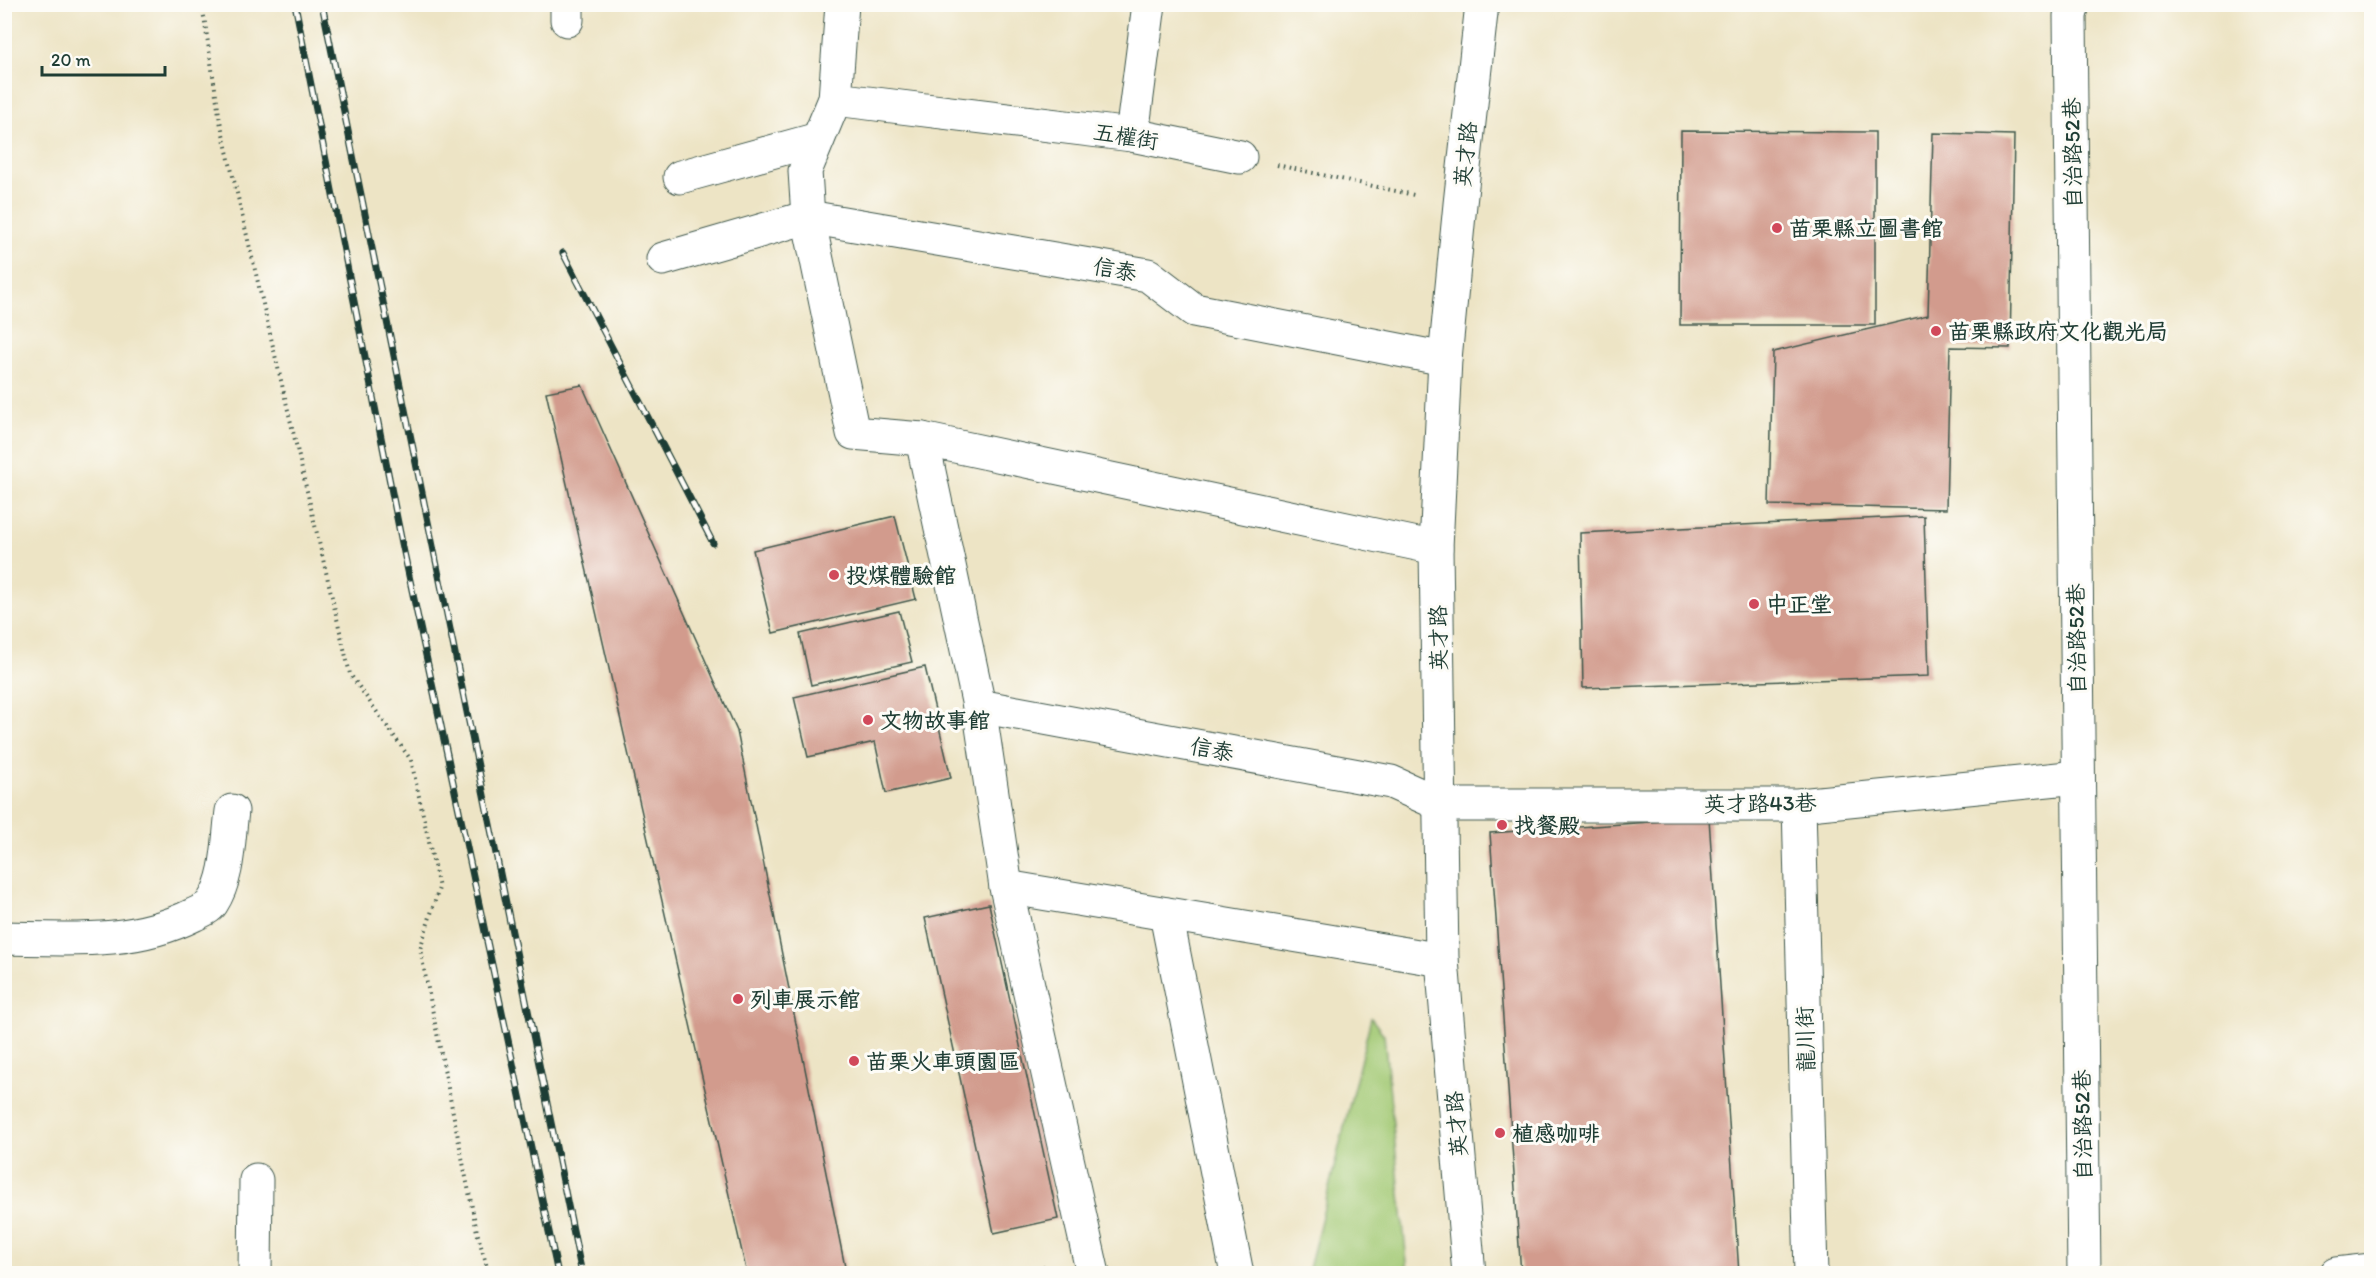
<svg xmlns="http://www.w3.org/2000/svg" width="2376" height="1278" font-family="Itim,'LXGW WenKai TC',sans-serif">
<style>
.green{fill:#a3c974;stroke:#618354;stroke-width:1.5}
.building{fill:#d29b8d}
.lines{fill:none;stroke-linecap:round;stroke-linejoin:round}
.minor-casing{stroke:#3e564a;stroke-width:35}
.path{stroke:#3e564a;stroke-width:4;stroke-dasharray:1.5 4.5;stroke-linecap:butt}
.minor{stroke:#fff;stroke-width:33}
.rail-casing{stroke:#1f3d34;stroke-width:7}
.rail{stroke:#fdfcf7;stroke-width:4.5;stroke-dasharray:14;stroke-linecap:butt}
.poi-dot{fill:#d1495b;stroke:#fdfcf7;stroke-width:2}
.labels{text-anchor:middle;stroke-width:6;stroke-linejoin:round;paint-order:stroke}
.street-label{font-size:22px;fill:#1f3d34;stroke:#fdfcf7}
.poi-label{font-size:22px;font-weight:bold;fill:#1f3d34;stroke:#fdfcf7;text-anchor:start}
</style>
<rect width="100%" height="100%" fill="#fdfcf7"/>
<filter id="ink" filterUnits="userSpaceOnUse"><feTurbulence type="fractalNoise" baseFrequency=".0167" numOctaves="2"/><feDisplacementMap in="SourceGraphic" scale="12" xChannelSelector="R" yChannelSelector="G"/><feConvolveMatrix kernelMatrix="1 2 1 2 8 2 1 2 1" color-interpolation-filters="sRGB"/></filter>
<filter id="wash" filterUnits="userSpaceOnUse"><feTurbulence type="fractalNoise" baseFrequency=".008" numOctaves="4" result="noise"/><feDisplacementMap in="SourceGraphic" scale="24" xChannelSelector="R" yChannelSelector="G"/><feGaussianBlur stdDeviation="1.35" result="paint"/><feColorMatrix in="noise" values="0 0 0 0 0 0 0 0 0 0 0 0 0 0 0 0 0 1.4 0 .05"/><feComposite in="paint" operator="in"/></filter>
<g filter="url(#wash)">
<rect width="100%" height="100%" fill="#ede4c5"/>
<polygon class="green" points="1371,1018 1384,1035 1408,1273 1308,1273"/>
<g id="blocks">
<g class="building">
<polygon points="1681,131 1875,132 1875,325 1680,325"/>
<polygon points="1933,133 2014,135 2010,348 1950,347 1946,509 1769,505 1773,352 1928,315"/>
<polygon points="582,385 737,731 845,1267 815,1274 747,1274 546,392"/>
<polygon points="895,516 916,599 773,633 753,550"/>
<polygon points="1924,516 1929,676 1583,688 1580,533"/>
<polygon points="899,611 912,662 811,685 800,634"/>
<polygon points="925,667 951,778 886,793 875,742 808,757 794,697"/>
<polygon points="1709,818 1739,1274 1521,1274 1490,833"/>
<polygon points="989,904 1058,1219 994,1233 925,918"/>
<polygon points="1045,1266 1047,1274 1016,1274 1016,1273"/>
</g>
</g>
</g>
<g filter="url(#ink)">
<use href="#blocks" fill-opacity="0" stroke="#3e564a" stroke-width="1.5"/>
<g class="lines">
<g class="minor-casing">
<g id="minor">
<polyline points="567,4 567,20"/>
<polyline points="842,4 835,99 805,171 808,217 853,433 922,439 1436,548"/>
<polyline points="2073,4 2070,16 2084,1274"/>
<polyline points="835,99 1132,135 1240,157"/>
<polyline points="1132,135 1149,4"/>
<polyline points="680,177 818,139"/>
<polyline points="663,259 808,217 1148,275 1194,310 1445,359"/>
<polyline points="922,439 979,706 1006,887 1093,1274"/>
<polyline points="979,706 1391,782 1442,805 1799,805 2078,777"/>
<polyline points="1799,805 1811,1274"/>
<polyline points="1006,887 1442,960"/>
<polyline points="1166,914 1237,1274"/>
<path d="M 4,938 C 69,939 133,945 193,915 C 199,912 208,909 212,903 C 229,877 228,841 232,811"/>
<polyline points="255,1274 256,1180"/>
<polyline points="1469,1274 1442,960 1436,548 1445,359 1460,204 1482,4"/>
<polyline points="2336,1274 2372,1270"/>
</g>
</g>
<g class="path">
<polyline points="202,4 220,121 350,674 411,760 439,888 420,949 477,1232 489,1274"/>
<polyline points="1277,165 1414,195"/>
</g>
<use href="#minor" class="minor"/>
<g class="rail-casing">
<g id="rail">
<polyline points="295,4 402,543 558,1274"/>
<polyline points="322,4 582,1274"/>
<polyline points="563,253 713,543"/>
</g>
</g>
<use href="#rail" class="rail"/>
</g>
</g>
<g class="poi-dot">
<circle cx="1777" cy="228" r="6"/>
<circle cx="1936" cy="331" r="6"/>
<circle cx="834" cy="575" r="6"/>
<circle cx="1754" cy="604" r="6"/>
<circle cx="868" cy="720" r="6"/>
<circle cx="1502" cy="825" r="6"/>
<circle cx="738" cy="999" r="6"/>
<circle cx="854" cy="1061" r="6"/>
<circle cx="1500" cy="1133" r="6"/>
</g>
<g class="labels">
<g class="street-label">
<text transform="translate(1126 136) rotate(9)" y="8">五權街</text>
<text transform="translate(2072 153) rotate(-91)" y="8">自治路52巷</text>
<text transform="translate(1465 154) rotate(-84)" y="8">英才路</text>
<text transform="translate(1115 269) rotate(10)" y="8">信泰</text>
<text transform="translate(1438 638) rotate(-91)" y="8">英才路</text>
<text transform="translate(2076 639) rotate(-91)" y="8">自治路52巷</text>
<text transform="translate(1212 749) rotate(11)" y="8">信泰</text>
<text transform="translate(1760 803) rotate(-1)" y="8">英才路43巷</text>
<text transform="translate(1805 1039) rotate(-92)" y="8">龍川街</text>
<text transform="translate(1456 1124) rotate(-95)" y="8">英才路</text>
<text transform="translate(2082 1125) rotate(-91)" y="8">自治路52巷</text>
</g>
<g class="poi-label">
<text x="1789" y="236">苗栗縣立圖書館</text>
<text x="1948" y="339">苗栗縣政府文化觀光局</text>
<text x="846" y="583">投煤體驗館</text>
<text x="1766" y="612">中正堂</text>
<text x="880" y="728">文物故事館</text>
<text x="1514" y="833">找餐殿</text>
<text x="750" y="1007">列車展示館</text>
<text x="866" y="1069">苗栗火車頭園區</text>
<text x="1512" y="1141">植感咖啡</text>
</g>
</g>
<rect width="2376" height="1278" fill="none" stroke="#fdfcf7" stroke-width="24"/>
<path d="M42 66v9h123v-9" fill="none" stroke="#1f3d34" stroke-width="3"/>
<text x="51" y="66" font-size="18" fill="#1f3d34" stroke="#fdfcf7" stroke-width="4.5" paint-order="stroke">20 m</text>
</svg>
